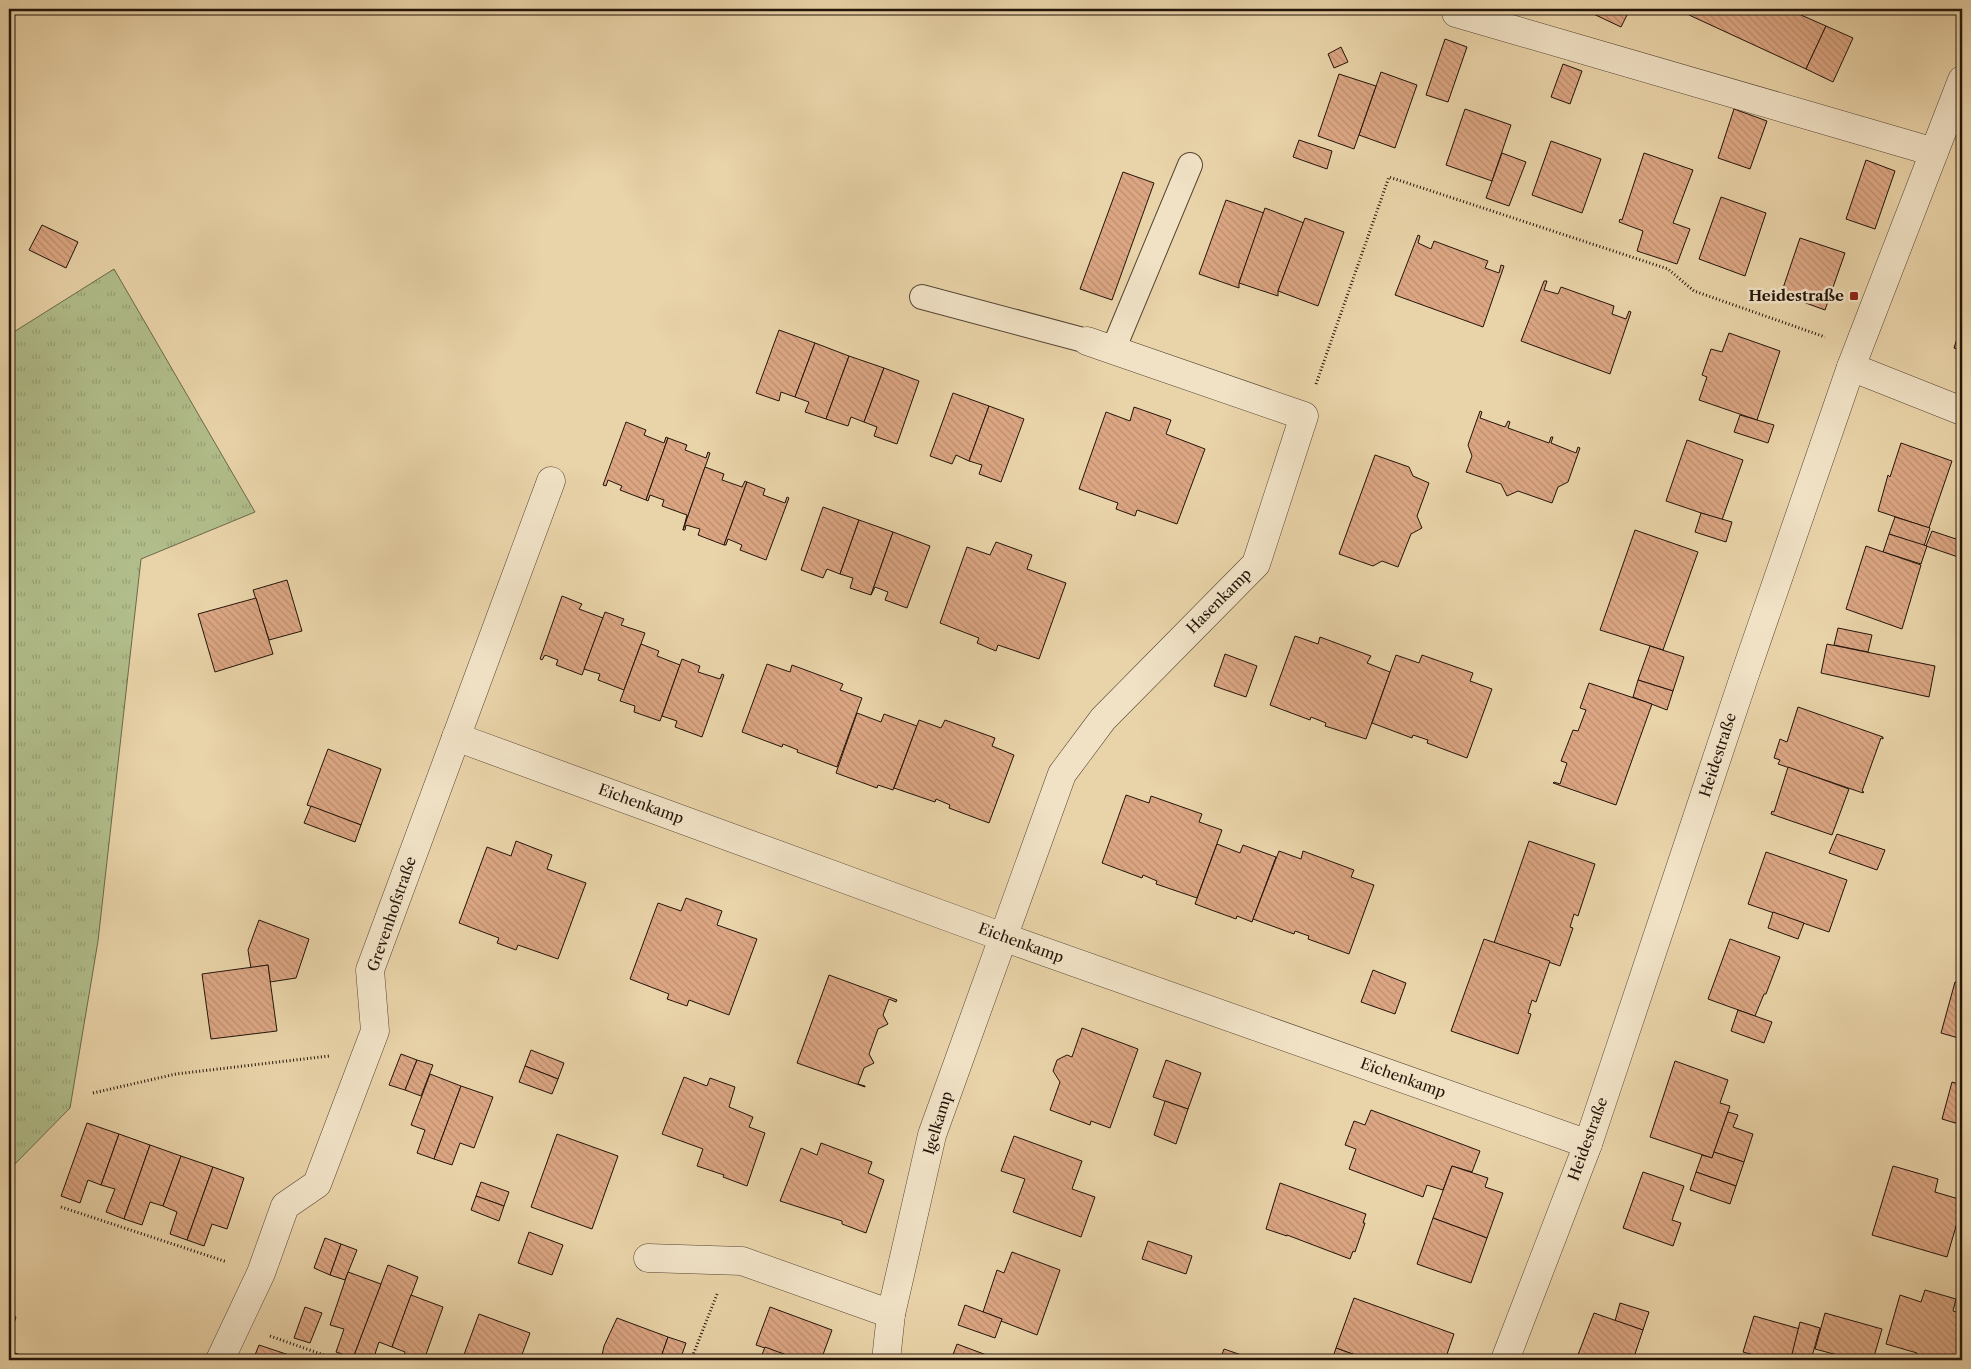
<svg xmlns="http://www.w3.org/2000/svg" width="1971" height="1369" font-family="'Libre Caslon Text',serif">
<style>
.grass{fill:url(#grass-tufts);stroke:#6a694a}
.building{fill:url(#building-back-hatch);stroke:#23140a}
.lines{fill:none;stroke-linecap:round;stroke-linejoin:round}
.service-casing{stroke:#544432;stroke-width:26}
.minor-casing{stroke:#544432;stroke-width:29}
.path{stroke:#23140a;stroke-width:3;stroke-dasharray:1 2.5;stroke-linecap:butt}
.service{stroke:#f1e2c6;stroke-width:24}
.minor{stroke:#f1e2c6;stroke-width:28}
.poi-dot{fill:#8f2418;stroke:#f1e2c6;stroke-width:2}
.labels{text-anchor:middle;stroke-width:5;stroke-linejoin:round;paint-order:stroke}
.poi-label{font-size:15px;font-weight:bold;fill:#23140a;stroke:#f1e2c6;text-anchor:end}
.street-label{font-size:15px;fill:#23140a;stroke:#f1e2c6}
</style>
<defs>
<pattern id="grass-tufts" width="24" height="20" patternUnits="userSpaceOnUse" patternTransform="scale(1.25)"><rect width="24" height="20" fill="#b1be8b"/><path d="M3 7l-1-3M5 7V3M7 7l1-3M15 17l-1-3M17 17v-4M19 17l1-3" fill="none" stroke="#98a277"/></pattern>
<pattern id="building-back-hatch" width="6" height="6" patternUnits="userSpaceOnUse" patternTransform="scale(1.25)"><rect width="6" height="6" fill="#dca683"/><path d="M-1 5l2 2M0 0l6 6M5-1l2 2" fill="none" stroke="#bc8e70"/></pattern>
</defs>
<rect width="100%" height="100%" fill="#e9d3a8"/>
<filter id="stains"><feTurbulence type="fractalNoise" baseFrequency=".004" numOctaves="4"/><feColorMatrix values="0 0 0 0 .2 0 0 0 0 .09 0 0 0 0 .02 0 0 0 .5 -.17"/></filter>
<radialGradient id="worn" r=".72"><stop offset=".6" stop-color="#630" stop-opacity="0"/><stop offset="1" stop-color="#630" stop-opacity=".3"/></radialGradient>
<polygon class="grass" points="114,269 255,512 141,559 98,941 70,1108 9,1170 9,335"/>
<g class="building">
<polygon points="1583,9 1630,9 1621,27"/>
<polygon points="1692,9 1804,9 1801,15 1826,26 1806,69 1689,15"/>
<polygon points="1826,26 1853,38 1833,82 1806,69"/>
<polygon points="1445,39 1467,47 1448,102 1426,95"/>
<polygon points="1341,47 1348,62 1334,68 1328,54"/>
<polygon points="1563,64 1582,71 1570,104 1551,97"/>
<polygon points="1381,72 1417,85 1395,148 1359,135"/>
<polygon points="1339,74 1376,86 1354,149 1318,136"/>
<polygon points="1465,109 1511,125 1492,181 1446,165"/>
<polygon points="1734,109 1767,121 1750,169 1718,158"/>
<polygon points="1299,140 1332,151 1327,169 1293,157"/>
<polygon points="1551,141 1601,159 1582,213 1532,195"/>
<polygon points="1502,153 1526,162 1509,206 1486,198"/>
<polygon points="1644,153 1693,170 1673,223 1690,229 1677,264 1637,251 1643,231 1619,222 1620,219 1622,220"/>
<polygon points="1866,160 1895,171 1875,229 1846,219"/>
<polygon points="1123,172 1154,183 1112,300 1080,289"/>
<polygon points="1721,197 1766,213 1745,276 1699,259"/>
<polygon points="1226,200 1264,213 1239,283 1239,288 1199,274"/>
<polygon points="1265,208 1304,223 1278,291 1278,296 1239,283"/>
<polygon points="1305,218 1344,232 1318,306 1278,291"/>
<polygon points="42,225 78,242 66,268 29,250"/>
<polygon points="1418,235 1420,236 1418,243 1431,249 1434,241 1488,261 1485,268 1499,273 1501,265 1504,266 1483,327 1395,295"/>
<polygon points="1800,238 1845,253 1825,310 1781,294"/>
<polygon points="1544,281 1547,281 1544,290 1558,294 1561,287 1614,306 1612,314 1626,319 1629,311 1631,312 1610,374 1521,341"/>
<polygon points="1962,323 1962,351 1954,348"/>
<polygon points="779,330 815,343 795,397 781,392 779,401 756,393"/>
<polygon points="1729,333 1780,351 1757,420 1699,400 1707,377 1702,375 1711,349 1722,352"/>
<polygon points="815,343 849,356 826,419 805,412 809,402 795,397"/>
<polygon points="849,356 884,368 864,422 851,417 848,426 826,419"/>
<polygon points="884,368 919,381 897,444 874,436 877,427 864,422"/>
<polygon points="953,393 989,406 969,461 956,455 952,464 930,456"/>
<polygon points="989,406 1024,419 1001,482 979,474 982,465 969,461"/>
<polygon points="1134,407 1171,420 1166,434 1205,449 1177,524 1137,510 1135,516 1116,509 1118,503 1079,489 1106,412 1130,421"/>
<polygon points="1480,411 1482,412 1480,418 1505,427 1508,421 1510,422 1508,428 1549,443 1551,437 1553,437 1551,443 1576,453 1578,447 1580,448 1568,482 1558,487 1552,503 1518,491 1507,496 1501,484 1466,472 1472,456 1468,445"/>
<polygon points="1740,415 1774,425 1768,443 1734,432"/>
<polygon points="626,422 646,430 644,435 664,443 666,437 668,438 646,500 620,490 622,486 608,480 606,486 603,485"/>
<polygon points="668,438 687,445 685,450 706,458 708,452 710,453 683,530 687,515 662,506 664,500 650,495 648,501 646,500"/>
<polygon points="1687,440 1743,460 1722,520 1666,501"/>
<polygon points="1901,443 1952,461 1929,528 1878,511 1888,475 1890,477"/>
<polygon points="1375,455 1409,467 1413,476 1429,483 1417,516 1422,528 1411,534 1398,567 1382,561 1373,566 1339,554"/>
<polygon points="705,467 724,474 722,480 742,487 745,481 747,482 724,545 698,535 700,529 686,525 685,530 683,530"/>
<polygon points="747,482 765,489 763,495 785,503 787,497 789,498 766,560 740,550 742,545 728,539 726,545 724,545"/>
<polygon points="823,507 859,520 840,574 827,569 823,578 801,570"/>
<polygon points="1701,513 1732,522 1726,542 1695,532"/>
<polygon points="1895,517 1930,528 1924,546 1889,534"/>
<polygon points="859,520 893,532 871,595 850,588 853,578 840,574"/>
<polygon points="1635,530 1698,552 1663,650 1600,630"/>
<polygon points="1932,531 1962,541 1961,558 1926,546"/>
<polygon points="893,532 930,546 907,608 885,600 888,592 875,587 871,595"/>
<polygon points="1889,534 1927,546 1921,564 1883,552"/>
<polygon points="996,542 1032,555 1027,569 1066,583 1039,659 998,645 996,651 977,643 979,638 940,623 967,547 990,555"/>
<polygon points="1866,546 1921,565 1902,629 1846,609"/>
<polygon points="287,580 302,631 269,640 253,590"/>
<polygon points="562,596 582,604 579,609 603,618 582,675 556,665 558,660 545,655 542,660 540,659"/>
<polygon points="256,598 273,654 215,672 198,614"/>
<polygon points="605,612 624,619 621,625 645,633 624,690 598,680 600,674 584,669"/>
<polygon points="1838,628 1872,635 1868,652 1834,645"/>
<polygon points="1295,636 1318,644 1320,637 1371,656 1367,663 1390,672 1366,739 1325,726 1326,723 1311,717 1310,720 1270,705"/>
<polygon points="641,644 659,651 657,656 680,665 660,721 634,712 635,706 620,701"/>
<polygon points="1827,644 1935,666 1929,697 1821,673"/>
<polygon points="1650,646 1684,657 1673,691 1638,680"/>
<polygon points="1225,654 1257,666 1246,697 1214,686"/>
<polygon points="1396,655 1419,663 1422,655 1473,673 1470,681 1492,689 1467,758 1427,743 1428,740 1413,735 1412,738 1372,723"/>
<polygon points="682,659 700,666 698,672 720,679 722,674 724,675 702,737 675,727 677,721 662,716"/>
<polygon points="767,664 790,672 792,665 843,684 840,690 862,698 837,767 797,752 798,750 783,744 782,747 742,732"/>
<polygon points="1638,680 1673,691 1667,710 1633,697"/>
<polygon points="1589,683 1652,704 1616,805 1553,783 1554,782 1560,784 1567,763 1561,761 1573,730 1578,731 1586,710 1580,708"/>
<polygon points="1798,707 1883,737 1883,739 1881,738 1862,791 1864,792 1863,793 1778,764 1780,760 1774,758 1780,739 1787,742"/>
<polygon points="857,713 881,722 884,714 917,726 893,790 878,785 877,788 836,773"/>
<polygon points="919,720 941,728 945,720 995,738 992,746 1014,755 989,823 949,808 950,805 936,799 935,802 894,788"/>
<polygon points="328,749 381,769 361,825 307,805"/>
<polygon points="1788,767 1849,789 1832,835 1771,814 1772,811 1774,812"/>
<polygon points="1126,795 1149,803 1151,796 1202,814 1199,822 1222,830 1197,898 1156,884 1157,881 1143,875 1142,878 1102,863"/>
<polygon points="311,806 361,825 355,842 304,823"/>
<polygon points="1837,834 1885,850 1877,870 1829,853"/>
<polygon points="516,841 552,855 547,869 586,883 558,959 518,945 516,950 497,943 499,938 459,923 487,847 511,856"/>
<polygon points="1529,841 1595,864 1578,916 1574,914 1570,927 1573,928 1560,966 1494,943"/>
<polygon points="1217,844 1240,853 1243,845 1276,857 1252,922 1237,916 1236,919 1195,904"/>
<polygon points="1279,851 1301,859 1303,851 1354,870 1351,877 1374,885 1349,954 1308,939 1309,936 1295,931 1294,934 1253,919"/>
<polygon points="1766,852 1847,880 1829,932 1748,904"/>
<polygon points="686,898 722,911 717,925 757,939 729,1015 689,1000 687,1006 667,999 669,994 630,979 658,903 681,911"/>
<polygon points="1773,912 1804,923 1798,939 1768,928"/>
<polygon points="259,920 309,939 296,978 270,982 268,965 251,968 248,950"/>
<polygon points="1484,939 1550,961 1536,1002 1532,1000 1528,1013 1531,1014 1518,1054 1451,1031"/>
<polygon points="1730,939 1780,957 1766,994 1764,994 1755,1016 1708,999"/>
<polygon points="268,965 277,1031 211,1039 202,974"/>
<polygon points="1373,970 1406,983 1395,1014 1361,1002"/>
<polygon points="829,975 897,1000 896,1002 889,999 883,1015 888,1024 878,1029 869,1054 874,1063 864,1068 858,1084 865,1086 865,1087 797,1063"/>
<polygon points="1955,982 1962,984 1962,1039 1941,1033"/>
<polygon points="1738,1010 1772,1022 1764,1043 1731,1031"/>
<polygon points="1082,1028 1138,1049 1110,1128 1091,1121 1090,1125 1050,1110 1060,1082 1053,1071 1057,1060 1067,1055 1072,1057"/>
<polygon points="531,1050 564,1063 558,1079 525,1066"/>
<polygon points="401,1054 417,1060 405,1090 389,1085"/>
<polygon points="417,1060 433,1065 421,1096 405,1090"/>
<polygon points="1166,1060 1201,1073 1188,1109 1153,1097"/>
<polygon points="1675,1061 1728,1080 1720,1103 1730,1106 1712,1158 1650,1137"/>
<polygon points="525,1066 558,1079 552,1094 519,1082"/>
<polygon points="430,1074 461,1086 434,1159 417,1153 425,1130 411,1125"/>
<polygon points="684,1077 707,1086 710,1078 735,1087 729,1107 753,1117 749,1127 765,1133 747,1186 723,1177 724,1175 697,1166 703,1149 662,1134"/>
<polygon points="1952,1082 1962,1085 1962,1125 1942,1119"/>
<polygon points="461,1086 493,1097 474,1148 460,1143 452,1165 434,1159"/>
<polygon points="1165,1101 1188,1109 1176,1144 1154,1135"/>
<polygon points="1371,1110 1480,1151 1472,1172 1452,1166 1443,1190 1427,1185 1423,1197 1349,1169 1356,1149 1345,1145 1354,1121 1365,1125"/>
<polygon points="1728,1112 1738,1115 1733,1127 1753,1134 1744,1162 1714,1152"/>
<polygon points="87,1123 119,1134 101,1185 88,1180 80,1203 61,1196"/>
<polygon points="119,1134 150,1145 124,1219 106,1212 115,1189 101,1185"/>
<polygon points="557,1134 618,1156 592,1229 531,1207"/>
<polygon points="1014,1136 1082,1161 1072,1189 1095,1197 1081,1237 1013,1212 1025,1179 1001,1171"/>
<polygon points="821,1143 872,1162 868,1173 884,1180 866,1233 842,1224 842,1221 780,1201 801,1148 817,1155"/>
<polygon points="150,1145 181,1156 163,1206 150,1202 142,1225 124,1219"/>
<polygon points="1714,1152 1744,1162 1736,1186 1696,1172 1702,1155 1712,1158"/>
<polygon points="181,1156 213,1167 187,1240 170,1234 177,1212 163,1206"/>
<polygon points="1452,1166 1488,1178 1485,1187 1503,1193 1487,1238 1433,1218"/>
<polygon points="1893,1166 1938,1179 1935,1192 1962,1200 1962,1206 1947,1257 1872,1235"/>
<polygon points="213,1167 244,1178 227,1229 212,1224 204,1246 187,1240"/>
<polygon points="1643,1172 1684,1186 1672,1220 1681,1223 1673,1246 1623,1228"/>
<polygon points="1696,1172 1736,1186 1730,1204 1690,1190"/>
<polygon points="481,1182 509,1192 504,1206 476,1196"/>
<polygon points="1280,1183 1366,1214 1363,1223 1365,1223 1355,1252 1353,1251 1350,1259 1287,1235 1287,1236 1266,1229"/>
<polygon points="476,1196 504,1206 499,1221 471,1210"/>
<polygon points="1433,1218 1487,1238 1471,1283 1417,1264"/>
<polygon points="529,1232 563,1245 552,1275 518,1263"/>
<polygon points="325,1238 341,1244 330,1275 314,1268"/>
<polygon points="1148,1241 1192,1256 1186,1274 1142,1259"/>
<polygon points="341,1244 357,1250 345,1280 330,1275"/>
<polygon points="1012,1252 1060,1270 1037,1335 1001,1321 1002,1319 983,1312 997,1270 1004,1273"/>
<polygon points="388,1265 418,1277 392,1347 379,1342 373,1360 359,1360 353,1358"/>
<polygon points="348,1272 381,1284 353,1358 336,1352 344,1329 330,1325"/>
<polygon points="1925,1290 1956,1299 1953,1311 1962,1314 1962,1348 1959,1360 1941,1360 1935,1358 1935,1360 1921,1360 1915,1359 1917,1353 1886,1344 1900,1295 1921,1302"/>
<polygon points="411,1295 443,1307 424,1360 403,1360 405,1352 392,1347"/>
<polygon points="1354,1298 1454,1334 1445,1360 1369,1360 1336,1348"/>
<polygon points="1620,1303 1649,1312 1643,1330 1615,1321"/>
<polygon points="965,1305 1002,1319 995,1338 958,1325"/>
<polygon points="305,1307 322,1313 310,1343 294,1338"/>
<polygon points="770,1307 832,1330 821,1360 800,1360 756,1345"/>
<polygon points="1594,1313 1643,1330 1633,1360 1576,1360"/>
<polygon points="1825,1313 1882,1329 1873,1360 1856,1360 1815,1349"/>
<polygon points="479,1314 530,1333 520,1360 462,1360"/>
<polygon points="9,1315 16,1317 9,1339"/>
<polygon points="1754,1316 1800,1329 1791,1360 1772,1360 1743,1352"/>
<polygon points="617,1318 668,1337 660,1360 601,1360 604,1346"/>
<polygon points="1800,1322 1820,1328 1811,1360 1799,1360 1791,1358"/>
<polygon points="668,1337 686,1343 680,1360 660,1360"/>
<polygon points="957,1344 1000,1360 951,1360"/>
<polygon points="259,1345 304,1360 253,1360"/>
<polygon points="765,1347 800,1360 760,1360"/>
<polygon points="1336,1348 1369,1360 1332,1360"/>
<polygon points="1224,1349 1256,1360 1220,1360"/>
<polygon points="9,1351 35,1360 9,1360"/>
</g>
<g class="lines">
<g class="service-casing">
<g id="service">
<polyline points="922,297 1087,341"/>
<polyline points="1113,350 1190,165"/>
</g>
</g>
<g class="minor-casing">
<g id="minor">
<polyline points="1456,13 1934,152"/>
<polyline points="1851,367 1962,411"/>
<polyline points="456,737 1003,937 1588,1144"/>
<polyline points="648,1258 742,1261 891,1314 932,1135 1062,774 1103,719 1256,564 1304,416 1087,341"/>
<polyline points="220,1360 261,1273 285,1206 317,1184 375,1031 370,970 551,481"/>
<polyline points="886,1360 891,1314"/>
<polyline points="1505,1360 1588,1144 1744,677 1851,367 1962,80"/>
</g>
</g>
<g class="path">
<polyline points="1316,384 1389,177 1668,269 1694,291 1825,337"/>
<polyline points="93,1093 176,1074 329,1056"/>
<polyline points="61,1207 227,1262"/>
<polyline points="270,1336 338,1360"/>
<polyline points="691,1360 717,1294"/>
</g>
<use href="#service" class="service"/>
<use href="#minor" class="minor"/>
</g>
<rect class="poi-dot" x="1849" y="291" width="10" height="10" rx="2.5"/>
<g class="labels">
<g class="poi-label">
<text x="1844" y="301">Heidestraße</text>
</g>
<g class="street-label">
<text transform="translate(1219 601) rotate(-45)" y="5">Hasenkamp</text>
<text transform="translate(1718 755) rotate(-72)" y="5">Heidestraße</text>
<text transform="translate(641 804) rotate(20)" y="5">Eichenkamp</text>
<text transform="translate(392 914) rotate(-71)" y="5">Grevenhofstraße</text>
<text transform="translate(1021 943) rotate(20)" y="5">Eichenkamp</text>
<text transform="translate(1403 1078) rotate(20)" y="5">Eichenkamp</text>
<text transform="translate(938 1123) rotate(-73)" y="5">Igelkamp</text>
<text transform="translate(1588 1139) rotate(-70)" y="5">Heidestraße</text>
</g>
</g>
<rect width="1971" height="1369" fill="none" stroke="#e9d3a8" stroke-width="30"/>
<rect x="10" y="10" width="1951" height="1349" fill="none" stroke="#23140a" stroke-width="2.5"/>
<rect x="15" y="15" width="1941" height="1339" fill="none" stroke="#23140a"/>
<rect width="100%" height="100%" filter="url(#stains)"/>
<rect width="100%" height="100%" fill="url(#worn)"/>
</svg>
